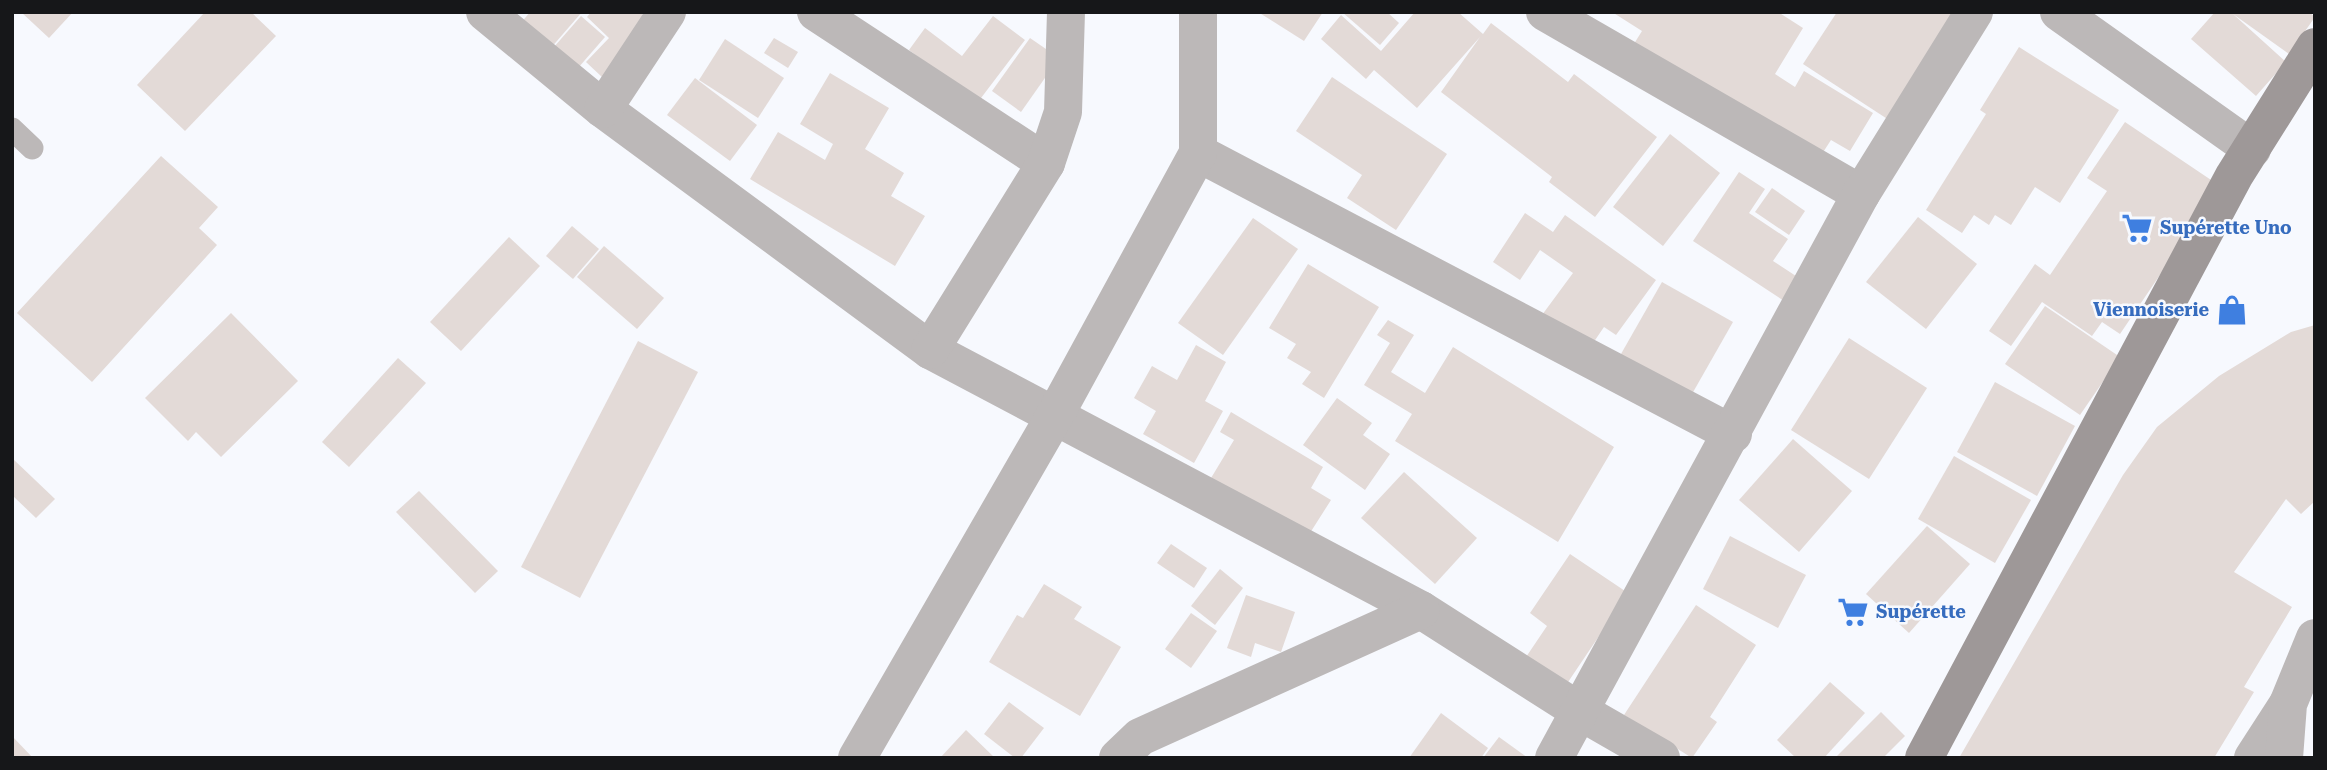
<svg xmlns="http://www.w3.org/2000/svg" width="2327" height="770" font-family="'Roboto Serif',serif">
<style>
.building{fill:#e3dad7}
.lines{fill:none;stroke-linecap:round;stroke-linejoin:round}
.service{stroke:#bcb8b8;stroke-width:23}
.minor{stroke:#bcb8b8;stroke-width:38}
.secondary{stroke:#9e9898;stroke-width:38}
.labels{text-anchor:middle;stroke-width:5;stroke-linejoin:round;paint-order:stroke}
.shop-label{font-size:18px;font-weight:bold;fill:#366cbe;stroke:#f7f9fe;text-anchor:start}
</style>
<rect width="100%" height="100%" fill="#f7f9fe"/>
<g class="building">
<polygon points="21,12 73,12 49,38"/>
<polygon points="205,12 251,12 276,36 185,131 137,85"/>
<polygon points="530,12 582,12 550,49 521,23"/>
<polygon points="591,12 640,12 652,23 602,77 586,62 609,38 587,17"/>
<polygon points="1258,12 1323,12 1304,41"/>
<polygon points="1342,12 1387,12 1399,23 1380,45"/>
<polygon points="1415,12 1458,12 1483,34 1491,23 1568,82 1574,74 1657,137 1595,217 1549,182 1552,177 1441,92 1480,37 1417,108 1374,70 1366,79 1321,39 1341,15 1381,51"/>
<polygon points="1612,12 1778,12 1803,28 1775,74 1795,87 1804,71 1873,113 1850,151 1831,140 1818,160 1632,47 1642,31"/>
<polygon points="1837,12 1964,12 1892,122 1803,64"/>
<polygon points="2215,12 2309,12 2315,17 2289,54 2233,14 2286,62 2256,96 2191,39"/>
<polygon points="581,16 605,37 578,68 554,47"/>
<polygon points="993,16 1025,40 978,102 909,50 925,28 962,56"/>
<polygon points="774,38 798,52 788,68 764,53"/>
<polygon points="1030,38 1059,58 1021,112 992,91"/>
<polygon points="725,39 784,78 758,118 699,80"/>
<polygon points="2019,47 2119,110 2060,203 2035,187 2011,225 1995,215 1989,225 1974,215 1962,233 1926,210 1986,114 1980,110"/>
<polygon points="830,73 889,108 865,149 904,173 891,196 925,216 895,266 750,179 778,132 825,160 833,144 800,124"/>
<polygon points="1332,77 1447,154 1396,230 1347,198 1362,175 1296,131"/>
<polygon points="695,78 757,125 730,161 667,115"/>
<polygon points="2125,122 2220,186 2120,334 2102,322 2092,336 2042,302 2011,346 1989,331 2035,264 2050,275 2107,191 2087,178"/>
<polygon points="1670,134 1720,173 1663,246 1613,207"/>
<polygon points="161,156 218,207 199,228 217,245 92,382 17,313"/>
<polygon points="1739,172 1765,189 1749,213 1788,239 1773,261 1799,278 1784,301 1693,241"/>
<polygon points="1772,188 1805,211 1789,235 1755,212"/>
<polygon points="1525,213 1553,232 1565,215 1656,280 1616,335 1604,327 1589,349 1542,315 1573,273 1540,250 1520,280 1493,262"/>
<polygon points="1918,217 1977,264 1926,329 1866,282"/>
<polygon points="1253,218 1298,249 1223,355 1178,323"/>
<polygon points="572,226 599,249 573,279 546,256"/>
<polygon points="509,237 540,266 461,351 430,322"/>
<polygon points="604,246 664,298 637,329 577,277"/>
<polygon points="1308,264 1379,307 1324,398 1302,384 1311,372 1287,358 1296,344 1269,328"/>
<polygon points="1662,282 1733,322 1684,408 1613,368"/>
<polygon points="2045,306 2120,357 2080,415 2005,364"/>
<polygon points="231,313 298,381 221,457 196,432 188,441 145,398"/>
<polygon points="1388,320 1414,335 1391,372 1425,393 1453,347 1614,447 1558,542 1395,441 1412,414 1364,385 1390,343 1377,335"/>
<polygon points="2315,325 2315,501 2301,514 2286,499 2234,572 2292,607 2244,687 2254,692 2214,758 1959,758 2123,475 2157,427 2219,376 2291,332"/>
<polygon points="1849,338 1927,388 1869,479 1791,430"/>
<polygon points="638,341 698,372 580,598 521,567"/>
<polygon points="1196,345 1226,362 1205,401 1223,411 1194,463 1143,434 1156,411 1134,398 1152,366 1177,380"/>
<polygon points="398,358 426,383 349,467 322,442"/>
<polygon points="1995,382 2075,426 2037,496 1957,452"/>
<polygon points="1337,398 1372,423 1363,435 1390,454 1365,490 1303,445"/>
<polygon points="1231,412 1323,467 1311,488 1331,500 1310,533 1208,483 1234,440 1220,432"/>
<polygon points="1793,439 1852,491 1799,552 1739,500"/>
<polygon points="1954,456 2031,500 1995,563 1918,519"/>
<polygon points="12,458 55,499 36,518 12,495"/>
<polygon points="1404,472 1477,538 1435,584 1361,518"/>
<polygon points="419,491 498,571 475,593 396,512"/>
<polygon points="1927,526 1970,564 1909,633 1866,594"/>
<polygon points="1730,536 1806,575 1778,628 1703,589"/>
<polygon points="1171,544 1207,568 1194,588 1157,563"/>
<polygon points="1570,554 1628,593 1562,691 1522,663 1547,626 1530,613"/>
<polygon points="1220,569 1243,588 1215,625 1191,606"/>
<polygon points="1044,584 1082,607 1074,619 1121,647 1080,716 989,662 1017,615 1023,618"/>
<polygon points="1246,595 1295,612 1281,652 1255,643 1251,657 1227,648"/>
<polygon points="1696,605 1756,645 1710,717 1717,722 1692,758 1624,715"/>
<polygon points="1191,613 1217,631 1191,668 1165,649"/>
<polygon points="1830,682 1865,713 1824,758 1796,758 1777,740"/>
<polygon points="1009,702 1044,728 1021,758 1015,758 984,734"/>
<polygon points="1881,712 1905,736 1883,758 1835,758"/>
<polygon points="1441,713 1488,748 1481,758 1409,758"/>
<polygon points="966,730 995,758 940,758"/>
<polygon points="12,736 33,758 12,758"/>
<polygon points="1499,737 1528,758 1483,758"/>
</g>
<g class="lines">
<polyline class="service" points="12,129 32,148"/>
<g class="minor">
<polyline points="485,12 603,109 930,350 1421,610 1581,712 1661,758"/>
<polyline points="816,12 1046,163"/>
<polyline points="1545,12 1861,194"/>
<polyline points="2059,12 2252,149"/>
<polyline points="603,109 667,12"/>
<polyline points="1198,153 1733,434"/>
<polyline points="930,350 1046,163 1063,112 1066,12"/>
<polyline points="857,758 1054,417 1198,153 1198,12"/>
<polyline points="1118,758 1140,737 1421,610"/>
<polyline points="1554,758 1861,194 1974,12"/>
<polyline points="2253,758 2286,707"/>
<polyline points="2284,758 2288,704 2315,638"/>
</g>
<polyline class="secondary" points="1924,758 2234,176 2315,47"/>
</g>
<defs>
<g id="supermarket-bare" transform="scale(2.415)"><path d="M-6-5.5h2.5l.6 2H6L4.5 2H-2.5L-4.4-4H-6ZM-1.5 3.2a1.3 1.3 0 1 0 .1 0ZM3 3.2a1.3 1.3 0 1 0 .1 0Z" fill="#3f7fe0" stroke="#f7f9fe" stroke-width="2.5" paint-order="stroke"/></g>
<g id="shop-bare" transform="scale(2.415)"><path d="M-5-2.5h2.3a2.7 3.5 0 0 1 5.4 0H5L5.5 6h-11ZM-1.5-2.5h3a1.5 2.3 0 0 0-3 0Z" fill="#3f7fe0" stroke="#f7f9fe" stroke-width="2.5" paint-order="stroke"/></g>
</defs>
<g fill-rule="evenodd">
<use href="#supermarket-bare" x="2137" y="228"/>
<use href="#shop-bare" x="2232" y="310"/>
<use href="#supermarket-bare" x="1853" y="612"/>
</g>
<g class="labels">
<g class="shop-label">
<text x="2160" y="234">Supérette Uno</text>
<text x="2209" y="316" text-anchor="end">Viennoiserie</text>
<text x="1876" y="618">Supérette</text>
</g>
</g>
<rect width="2327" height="770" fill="none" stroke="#161719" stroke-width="28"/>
</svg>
